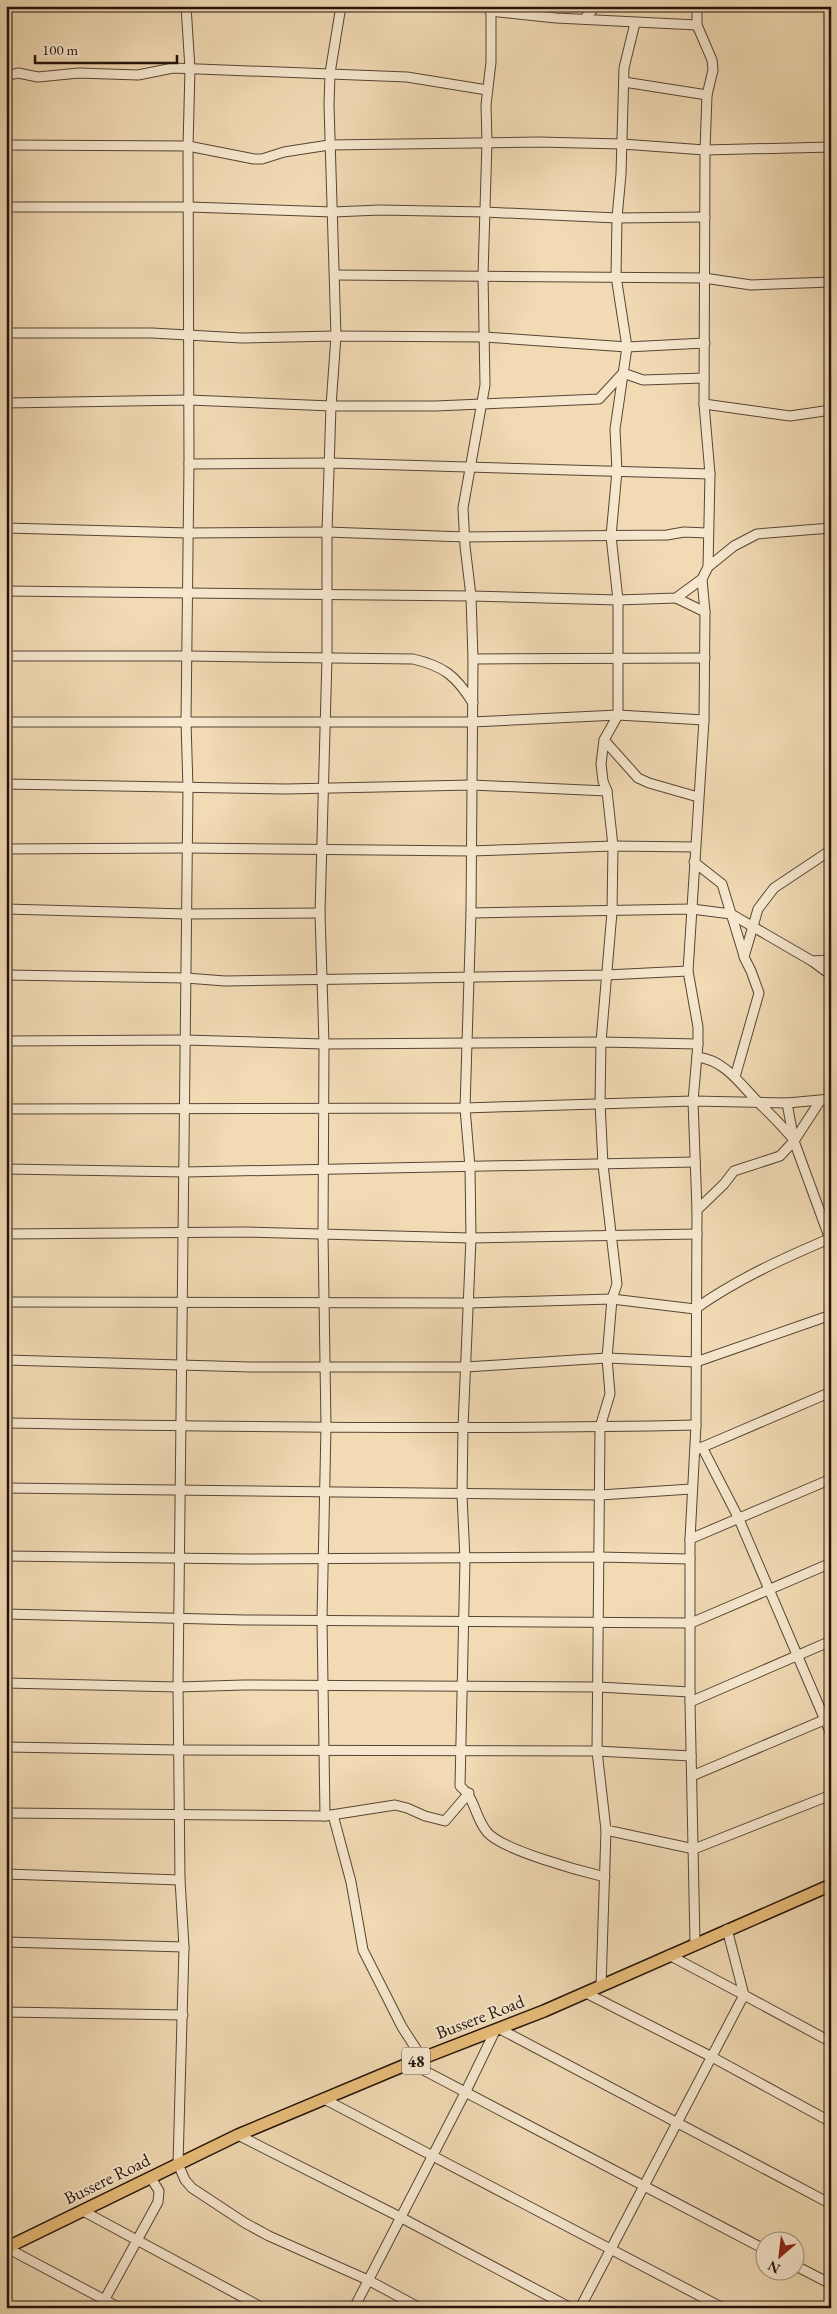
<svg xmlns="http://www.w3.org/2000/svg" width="837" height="2314" font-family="'EB Garamond',serif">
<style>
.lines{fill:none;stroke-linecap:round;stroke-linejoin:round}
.minor-casing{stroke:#574535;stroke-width:11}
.major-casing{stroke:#24130b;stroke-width:14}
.minor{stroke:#f6e7ce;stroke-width:9}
.major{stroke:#e8bd7a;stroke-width:11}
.labels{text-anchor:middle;stroke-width:4;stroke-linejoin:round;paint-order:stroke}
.shield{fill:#f6e7ce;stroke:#635346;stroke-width:1}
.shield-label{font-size:16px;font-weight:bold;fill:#24130b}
.street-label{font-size:18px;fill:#24130b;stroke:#f6e7ce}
</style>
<rect width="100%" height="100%" fill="#f1dab4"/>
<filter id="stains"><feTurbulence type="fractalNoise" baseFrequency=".004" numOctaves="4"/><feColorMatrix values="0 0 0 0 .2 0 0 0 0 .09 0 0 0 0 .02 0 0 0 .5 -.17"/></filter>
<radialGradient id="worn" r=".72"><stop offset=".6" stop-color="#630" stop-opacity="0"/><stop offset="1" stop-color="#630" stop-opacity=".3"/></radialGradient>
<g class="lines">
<g class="minor-casing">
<g id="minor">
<polyline points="186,6 190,69 188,146 189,464 186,722 188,788 178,1687 180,1880 184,1947 178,2164 185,2180 192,2188 245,2223 269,2236 368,2280 420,2308"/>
<path d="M 491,6 L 491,62 L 486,105 L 487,142 L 483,275 L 485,385 L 463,508 L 465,546 L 471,596 L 473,659 L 471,913 L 465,1108 L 470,1167 L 471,1238 L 463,1427 L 462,1495 L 465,1559 L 460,1786 C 476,1799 474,1816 487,1832 C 502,1850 580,1871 605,1877"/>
<polyline points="490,11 556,18 697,25"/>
<polyline points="585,18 596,6"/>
<polyline points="635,23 624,68 621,174 617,218 616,276 627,347 615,429 617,471 611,536 618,600 618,715 604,740 601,764 603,781 607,791 613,846 612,912 601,1042 600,1103 603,1165 617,1284 612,1299 607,1358 610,1394 600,1427 597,1751 606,1830 694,1849 831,1795"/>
<polyline points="6,76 18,73 38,77 79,73 138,75 173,68 407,77 487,90"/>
<polyline points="624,82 707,95"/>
<polyline points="6,145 188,146 254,159 262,159 284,152 329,145 538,142 622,144 705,150 831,147"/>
<polyline points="6,207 189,207 333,212 380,210 485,212 617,218 705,217"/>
<polyline points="336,275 704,278 751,285 831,282"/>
<polyline points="6,333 152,333 241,338 336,336 485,337 627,347 705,343"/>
<polyline points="6,403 189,400 331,406 436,406 599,399 623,373 643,380 704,378"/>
<polyline points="704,404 790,416 831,410"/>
<polyline points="189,464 331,463 710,474"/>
<polyline points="6,528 188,533 327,532 465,537 667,535 684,532 707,533"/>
<polyline points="708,567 734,546 757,534 831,528"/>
<polyline points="6,591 471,596 618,600 676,598 702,579"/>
<polyline points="676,598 705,612"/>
<path d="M 6,656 L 188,656 L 413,659 C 444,666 456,676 473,703"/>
<polyline points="473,659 705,658"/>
<polyline points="6,722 472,722 618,715 704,720"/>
<polyline points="604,740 638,778 649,783 698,797"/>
<polyline points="6,784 286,789 472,785 607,791"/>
<polyline points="6,849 187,848 471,851 613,846 695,847"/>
<polyline points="694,862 722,884 744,956"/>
<polyline points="6,909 186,914 320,913"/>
<polyline points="471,913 692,909 731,914 812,961 831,960"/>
<polyline points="812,961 831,975"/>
<polyline points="6,975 186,978 225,981 606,975 688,971"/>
<polyline points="6,1041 185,1040 324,1044 601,1042 698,1044"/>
<path d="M 697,1057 C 725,1060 740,1084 758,1102 C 771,1115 782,1125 793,1139"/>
<polyline points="735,1077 759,993 751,971 744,957 758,909 774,888 831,850"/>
<polyline points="787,1103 794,1141 831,1242"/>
<polyline points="6,1109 465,1108 693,1101 787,1103 831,1099"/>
<polyline points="6,1169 184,1172 695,1162"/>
<polyline points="697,1210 724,1184 734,1171 780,1156 794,1141 820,1101 824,1100"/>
<polyline points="6,1234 244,1232 471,1238 697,1234"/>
<path d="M 6,1302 L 470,1303 L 612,1299 L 695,1309 C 737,1279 784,1258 831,1238"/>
<polyline points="6,1360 250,1367 465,1367 607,1358 696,1362 831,1315"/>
<path d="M 6,1423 C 236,1427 466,1430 696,1425"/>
<polyline points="702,1447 738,1517 831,1734"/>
<polyline points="698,1449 831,1392"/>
<polyline points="6,1488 600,1495 691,1489"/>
<polyline points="690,1539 831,1479"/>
<polyline points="6,1556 247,1559 599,1557 690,1559"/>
<polyline points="6,1614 245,1620 691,1623 831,1563"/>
<polyline points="6,1683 178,1687 244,1685 598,1687 690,1692"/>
<polyline points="690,1702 831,1641"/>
<polyline points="6,1747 178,1750 597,1751 691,1756"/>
<polyline points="692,1776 831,1717"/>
<polyline points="6,1813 325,1816 395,1805 407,1808 425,1816 445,1821 469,1793"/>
<polyline points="333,1815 351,1882 363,1950 402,2027 422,2058"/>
<polyline points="325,1816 322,1619 326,1426 323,1235 324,1044 320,913 327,657 327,532 331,406 336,336 329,105 330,73 341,6"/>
<polyline points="6,1874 180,1880"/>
<polyline points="727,1929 744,1995 831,2042"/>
<polyline points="6,1942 184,1947"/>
<polyline points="695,1943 690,1702 690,1539 696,1425 697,1210 693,1101 698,1044 698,1027 688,971 704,720 705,612 702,579 708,567 710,474 704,404 705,150 707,95 713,70 712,60 697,25 697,6"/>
<polyline points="601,1986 606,1830"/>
<polyline points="586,1993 712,2057 831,2122"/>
<polyline points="6,2012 183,2015"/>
<polyline points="500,2029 831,2204"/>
<polyline points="410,2063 764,2249"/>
<polyline points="324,2099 723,2308"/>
<polyline points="238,2135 400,2217 571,2308"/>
<polyline points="83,2211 263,2308"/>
<polyline points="7,2248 120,2308"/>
<polyline points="794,2265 831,2284"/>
<polyline points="100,2308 158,2202 159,2191 151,2178"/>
<polyline points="354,2308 466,2091 495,2031"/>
<polyline points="580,2308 744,1995 669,1955"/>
<polyline points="829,2308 831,2304"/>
</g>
</g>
<g class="major-casing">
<polyline id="major" points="6,2248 238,2135 410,2063 544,2011 831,1885"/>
</g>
<use href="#minor" class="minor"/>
<use href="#major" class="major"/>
</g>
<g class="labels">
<rect class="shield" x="402" y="2047.5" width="28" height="27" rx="4"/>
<g class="shield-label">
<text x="416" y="2067">48</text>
</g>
<g class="street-label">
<text transform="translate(480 2017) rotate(-21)" y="6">Bussere Road</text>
<text transform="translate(107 2179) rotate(-26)" y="6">Bussere Road</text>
</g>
</g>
<rect width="837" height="2314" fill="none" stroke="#f1dab4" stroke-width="25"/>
<rect x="8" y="8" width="822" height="2299" fill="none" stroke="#24130b" stroke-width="2.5"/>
<rect x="12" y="12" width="812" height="2289" fill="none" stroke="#24130b"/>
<g transform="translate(780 2256) rotate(208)"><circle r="24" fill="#f6e7ce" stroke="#a29280"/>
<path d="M0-4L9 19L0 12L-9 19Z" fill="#8f2418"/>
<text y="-8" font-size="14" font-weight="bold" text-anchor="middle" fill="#24130b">N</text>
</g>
<path d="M35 55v8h142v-8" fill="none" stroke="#24130b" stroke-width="2.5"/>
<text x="42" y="55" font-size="15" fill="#24130b" stroke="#f6e7ce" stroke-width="4" paint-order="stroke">100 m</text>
<rect width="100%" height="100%" filter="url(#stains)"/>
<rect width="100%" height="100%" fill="url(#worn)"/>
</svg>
